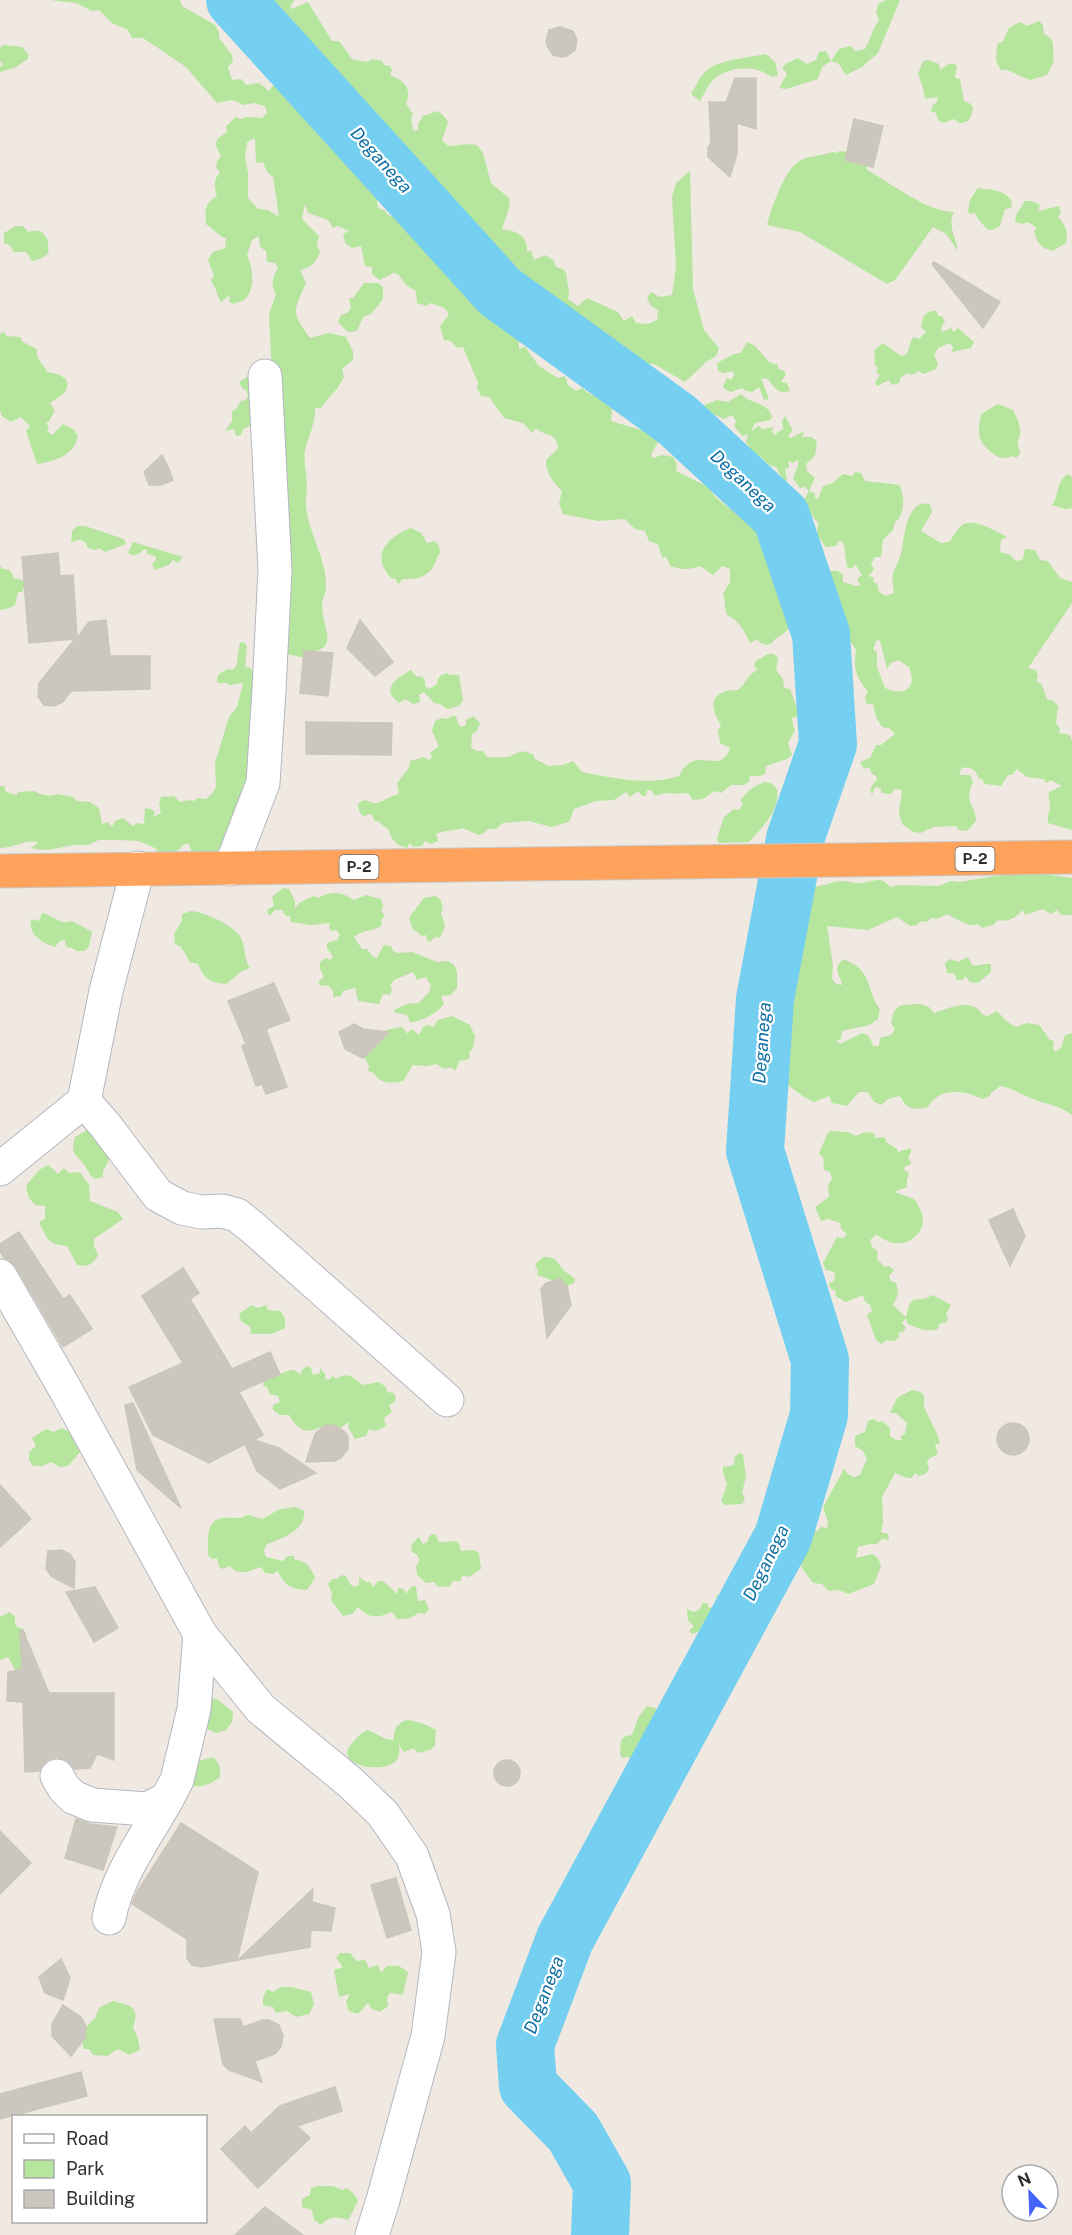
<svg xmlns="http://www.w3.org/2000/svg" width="1072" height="2235" font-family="'Public Sans',sans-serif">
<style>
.green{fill:#b6e59e;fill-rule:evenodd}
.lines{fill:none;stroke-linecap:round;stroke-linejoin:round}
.river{stroke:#75cff0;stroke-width:58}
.building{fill:#cbc7bf;stroke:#cbc5ba;stroke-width:1.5}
.minor-casing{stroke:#b4b7c1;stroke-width:35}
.highway-casing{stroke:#c9c9c9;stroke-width:35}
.minor{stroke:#fff;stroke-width:33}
.highway{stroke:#ffa35c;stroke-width:33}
.labels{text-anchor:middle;stroke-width:4.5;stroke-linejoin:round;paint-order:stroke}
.shield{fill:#fff;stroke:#6d6d6d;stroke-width:1.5}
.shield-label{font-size:15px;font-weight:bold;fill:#2e2e2e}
.water-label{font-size:18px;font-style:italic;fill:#0d6fa3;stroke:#fff}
</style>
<rect width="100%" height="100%" fill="#efe9e1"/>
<g class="green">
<path d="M 50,0 L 180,0 L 182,6 L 215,25 L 219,32 L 219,38 L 232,55 L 233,61 L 228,67 L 232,80 L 241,79 L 247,85 L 259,83 L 269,91 L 273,86 C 284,84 289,85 296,93 L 304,92 L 310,95 L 330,93 L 336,98 L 349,116 C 347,126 342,132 351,140 L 349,146 L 351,151 L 347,158 L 355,174 L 366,173 L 369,182 C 380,185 383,191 377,202 L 378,208 L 384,210 L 388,215 L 411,222 L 419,235 L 426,233 L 431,243 L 438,243 L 444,260 L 450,262 L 454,270 L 462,269 C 468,274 469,278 465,285 L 470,293 L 484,297 L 486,307 L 494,309 L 498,316 L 497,321 C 504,330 512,330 519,338 L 519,349 L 525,347 L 539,366 L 558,378 L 565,376 L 568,385 L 576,391 L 582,388 C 595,400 600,394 613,402 L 611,421 L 654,434 L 658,442 L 651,454 L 653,458 L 662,455 L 673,457 L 677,464 L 676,471 L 710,488 L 714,496 L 752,526 L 768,543 L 774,545 L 774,554 L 780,572 L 788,572 L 789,576 C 776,590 785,611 790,627 C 785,635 777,635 772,643 L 766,645 L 760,643 L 758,639 L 750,643 C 745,632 739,620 727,615 C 724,608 726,602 723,594 L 730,582 L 730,569 L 722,566 L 713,575 L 700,566 C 689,570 681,570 670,566 L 666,556 L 662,558 L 658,544 L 649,541 L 645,531 L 635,529 L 625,519 L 598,521 L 563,514 L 559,504 L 562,491 C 553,482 546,474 546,460 L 558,448 C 556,430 546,438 536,428 L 532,433 L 523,423 L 504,418 L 489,397 L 481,396 L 477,388 L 478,383 L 463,347 L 457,348 L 451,341 L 444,340 L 440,326 L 449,315 L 445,308 L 430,303 L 427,306 L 417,303 L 416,291 L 406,285 L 398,274 L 393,273 L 380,280 L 372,274 L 372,267 L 365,266 L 361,246 L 352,248 L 345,243 L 343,234 L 349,231 L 338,226 L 333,228 L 328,220 L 308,213 L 305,204 L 302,219 L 319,236 L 317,246 L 320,251 C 316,263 312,267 300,270 L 306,283 C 293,312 291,312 310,338 L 329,333 L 346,337 L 353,351 L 353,360 L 342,369 L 344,377 C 338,390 329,396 321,408 L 315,408 C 316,423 308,437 305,451 C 303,461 307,474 307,484 C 307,491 305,499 306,507 C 309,534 327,560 326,587 C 326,594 322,599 322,605 C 321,625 343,654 304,651 L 304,658 L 288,654 L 282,646 L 282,468 L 287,461 L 283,454 L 272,376 L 269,315 L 276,294 C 270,284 273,277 278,268 L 275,263 L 267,262 L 266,251 L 260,247 L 259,236 L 252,240 L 247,255 C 253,268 256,290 244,300 C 241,302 237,302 234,304 L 229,302 L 230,295 L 221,302 C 216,295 217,288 211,281 L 214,275 L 208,260 L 213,252 L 225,248 L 226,238 L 222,237 L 206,224 C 205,211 204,203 217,196 C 214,187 213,180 220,172 L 216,168 L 217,161 L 221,156 L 215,144 L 218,138 L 227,132 L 226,126 L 236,117 L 240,119 L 247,117 L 262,118 L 267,113 L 265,106 L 254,103 L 244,105 L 232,100 L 217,103 L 186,67 L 143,38 L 132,38 L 128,30 L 112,23 L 99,10 L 92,11 L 76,3 ZM 255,138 L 256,163 L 263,162 L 267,172 L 273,177 L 279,217 L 268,210 L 258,209 L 248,198 L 248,173 L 245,158 L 247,142 Z"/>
<path d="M 259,0 L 295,0 L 290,6 L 292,9 L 308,2 L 332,41 L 339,41 L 352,59 L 366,62 L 373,59 L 382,61 L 384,65 L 390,66 L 392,70 L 390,75 C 405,81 412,88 406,104 L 413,114 L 411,118 L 413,131 L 418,130 L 418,124 L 423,116 L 438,111 L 444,116 L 448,122 L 442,140 L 448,146 C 459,146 467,143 477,145 L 483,153 L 491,183 L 509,198 L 510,205 L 502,229 C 515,231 528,235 527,252 L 531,250 L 534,260 L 545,255 L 554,261 L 556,267 L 563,269 L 567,275 C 566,284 571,290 568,299 L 578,306 L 587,298 L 618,312 L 624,321 L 632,316 L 636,323 L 648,324 L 657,320 L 658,310 L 651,306 L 647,298 L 651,292 L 660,297 L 672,295 L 676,266 L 672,197 L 676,183 L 690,171 L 693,289 L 704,330 L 719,348 L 716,356 L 706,362 L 685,382 L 654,364 L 642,364 L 616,348 L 603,333 L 558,304 L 539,300 L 474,255 L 447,224 L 442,214 L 377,138 L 369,135 L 368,121 L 353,110 L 354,102 L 347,95 L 339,92 L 316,60 L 305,54 L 294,45 L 288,16 L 276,12 L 272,13 Z"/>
<path d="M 886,0 L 900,0 L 878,53 L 862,67 L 846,75 L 838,63 L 831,61 L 822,67 L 818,79 L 786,89 L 779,88 L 787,74 L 782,68 L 787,63 L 798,58 L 807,64 L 816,60 L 819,52 L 826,51 L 831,61 L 839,49 L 850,46 L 856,51 L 865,49 C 871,39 872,29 879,20 L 876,12 L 878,4 Z"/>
<path d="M 1039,21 L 1043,25 L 1044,34 C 1058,40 1051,50 1054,61 L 1047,75 L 1030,80 L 1007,70 L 1001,70 L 996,61 L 997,44 L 1003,41 L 1009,28 L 1020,22 L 1027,26 Z"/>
<polygon points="3,45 22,47 28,54 28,59 14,68 0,72 0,67 3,65 0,61 0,48"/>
<path d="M 766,54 L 775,62 L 778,75 L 772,77 C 754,64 729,66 713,80 C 708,85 704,94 700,101 L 691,94 C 696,86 700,76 707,70 C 718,60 751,57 766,54 Z"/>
<path d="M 929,60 L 939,64 L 940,70 L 949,64 L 955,64 L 957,67 L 955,78 L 960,79 L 964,101 L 971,104 L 973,108 C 971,117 970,123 959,123 L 954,119 L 943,123 L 938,120 L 935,112 L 931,112 L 932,106 L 936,103 L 938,97 L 925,99 L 923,88 L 918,74 L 923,61 Z"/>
<path d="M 839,151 L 850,152 L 852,162 L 867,166 L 867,170 C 891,183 927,212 954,212 C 947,225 956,238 958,251 L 946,234 L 933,227 L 895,280 L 887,284 L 800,232 L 767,225 C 771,209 784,171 798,162 C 808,155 822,156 833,152 L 837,153 Z"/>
<path d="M 978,188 C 991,190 1005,189 1012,202 L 1011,208 L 1005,209 L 1000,226 L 993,230 L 988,230 L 978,219 L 975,213 L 970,214 L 968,211 L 970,200 Z"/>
<path d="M 1025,201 L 1032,201 L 1040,205 L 1038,211 L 1059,206 L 1061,213 L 1058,217 C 1065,224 1069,232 1066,243 L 1052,251 C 1040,247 1037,243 1034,231 L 1037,228 L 1028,222 L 1022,224 L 1015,222 L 1016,215 Z"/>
<path d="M 16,226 L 23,226 L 28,232 C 45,227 50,239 48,254 L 40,259 L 32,261 L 26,252 L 14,252 L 10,245 L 4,243 L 4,233 Z"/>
<polygon points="364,283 378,283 383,287 383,299 371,314 363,317 357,331 348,332 338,322 341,315 347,313 351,308 349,298 353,298"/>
<path d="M 932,311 L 937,311 L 938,316 L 942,316 L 945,321 L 941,328 L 942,332 L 951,328 L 954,332 L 958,328 L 974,342 L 971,348 L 952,352 L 953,347 L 950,343 L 938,348 L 934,355 L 938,364 L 936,369 L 924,374 L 919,371 L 912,375 L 907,373 L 901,377 L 899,383 L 892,385 L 889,380 L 877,386 L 875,383 L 880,375 L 876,372 L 878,368 L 875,365 L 874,350 L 883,343 L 901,356 L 906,355 C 910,349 909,342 914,337 L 919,339 L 926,332 L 921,327 C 924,318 922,314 932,311 Z"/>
<path d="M 4,332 L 7,336 L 20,337 L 23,342 L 37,349 C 35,359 43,363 47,372 C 55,373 73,377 66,390 C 64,395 54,400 50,403 L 55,411 L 49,421 L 46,423 L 49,427 L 47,431 L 52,435 L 63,424 L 74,430 L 78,436 C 74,456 55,461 37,464 L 26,431 L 30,426 L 21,417 L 11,422 L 2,416 L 0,411 L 0,334 Z"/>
<path d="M 747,342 L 755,346 L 769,362 L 778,365 L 778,369 L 783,370 L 786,374 L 781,382 L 787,383 L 790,391 C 778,395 774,387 768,379 L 761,378 L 769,399 L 764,400 L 759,387 L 752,392 L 744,390 L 742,388 L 731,392 L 726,390 L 723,386 L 727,378 L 731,380 L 734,375 L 733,371 L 724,373 L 718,371 L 717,363 L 734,354 L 741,353 Z"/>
<polygon points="249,376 255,427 250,426 243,429 241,435 236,436 234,429 225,431 232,421 232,412 236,409 241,401 245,400 248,397 247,391 242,388 239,382"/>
<path d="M 741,394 C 750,404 768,402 772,417 L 770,420 L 755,423 L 751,431 L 759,426 L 762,429 L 774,427 L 772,431 L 774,435 L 783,429 L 782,421 L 785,416 L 793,430 L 788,436 L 791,438 L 804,431 L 802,437 L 811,437 L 817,441 L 815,456 L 806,464 L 807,471 L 815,478 L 809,491 L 815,493 L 815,498 L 818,499 L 823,486 L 833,483 L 843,474 L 852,476 L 855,472 L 861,473 L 865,481 L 900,485 C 904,499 905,506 899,519 L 895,522 L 893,530 L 883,540 L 881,557 L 875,557 L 871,564 L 874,569 L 869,576 L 874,578 L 873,582 L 877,583 L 879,592 L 885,596 L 894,593 C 889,568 898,570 902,549 C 905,533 907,499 930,504 L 932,512 L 921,531 L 941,543 L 949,542 C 953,537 956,530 961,526 C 972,516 997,532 1007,537 L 1001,540 L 1000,552 L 1011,555 L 1014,560 L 1018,561 L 1023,559 L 1025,549 L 1035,550 L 1040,560 L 1048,561 L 1060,578 L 1072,582 L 1072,603 L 1028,668 L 1036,670 L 1038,675 L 1036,681 L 1042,685 L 1047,699 L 1053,701 L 1058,706 L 1056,723 L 1060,728 L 1059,733 L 1070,735 L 1072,741 L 1072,830 L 1048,823 C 1047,815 1050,812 1050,806 C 1050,800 1048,798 1049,792 L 1062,786 L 1051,780 L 1046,783 L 1044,779 L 1027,777 L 1017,769 L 1012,775 L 1008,775 L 1001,786 L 985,784 L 982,779 L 979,779 C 976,770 970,765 961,769 L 959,775 L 970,775 L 973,782 C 963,803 976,804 976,821 L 967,831 L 959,830 L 956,826 L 933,827 L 921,833 L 913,832 L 902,824 L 899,812 L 902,790 L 896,789 L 890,794 L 882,793 L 880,788 L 875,787 L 872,795 L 870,789 L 877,779 L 876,776 L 872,774 L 869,767 L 864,769 L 860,762 L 870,758 L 876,745 L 881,745 L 895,734 L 889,728 L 882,727 L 876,717 L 873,704 L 867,704 L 865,698 L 868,691 C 856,678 853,667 856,650 L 847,637 L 840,634 L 841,626 L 832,619 L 831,611 L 837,610 L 838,604 L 831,600 L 834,584 L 829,577 L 829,572 C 836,570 838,570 843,575 L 843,582 L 856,586 L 860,585 L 857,579 L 862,575 L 855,564 L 852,569 L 847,567 L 844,545 L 840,540 L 836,546 L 826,547 L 817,535 L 818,523 L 803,505 L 805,498 L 809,491 L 805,487 L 800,488 L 793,478 L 798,466 L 798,460 L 793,463 L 788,461 L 789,468 L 785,469 L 787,480 L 784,482 L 776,467 L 769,465 L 760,456 L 756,457 L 746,442 L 748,434 L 742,436 L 734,426 L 736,421 L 732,415 L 724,419 L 713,414 L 707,415 L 702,406 L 717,400 L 728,402 ZM 880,640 L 887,669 L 891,663 L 898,660 L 909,667 C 918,688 904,697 885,688 L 877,667 L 877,652 L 873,649 L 876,641 Z"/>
<path d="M 998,404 L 1013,410 C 1017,418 1021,426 1020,435 C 1019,439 1017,440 1018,445 C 1020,452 1022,452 1016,458 L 1012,456 C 1002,460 999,458 991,452 C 976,440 978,432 981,414 Z"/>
<path d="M 1068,474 L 1072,477 L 1072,508 L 1065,509 L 1052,505 C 1060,494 1055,482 1068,474 Z"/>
<path d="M 77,526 L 85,526 L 124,539 L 126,544 L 105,552 L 100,548 L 94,550 L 87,547 L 86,543 C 79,537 78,541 71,542 L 72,531 Z"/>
<path d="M 411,528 L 421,533 L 427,543 L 435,541 L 439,546 L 440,553 C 436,558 436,562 433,567 C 428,577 414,580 403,579 L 398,584 L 396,579 L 391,578 C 370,555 387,537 411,528 Z"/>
<polygon points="133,542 183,557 178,563 173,560 169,565 155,570 152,564 156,560 155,556 147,554 147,550 144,549 140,553 133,556 128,553"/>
<polygon points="0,566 3,569 10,570 14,578 24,581 24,587 22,592 18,592 15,605 10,608 0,610"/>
<path d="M 240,642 L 245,643 L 247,647 L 245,667 L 250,668 L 254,673 L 250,718 L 253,746 L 248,781 L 242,786 L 245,792 L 221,852 L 196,854 L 191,851 L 189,844 L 184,844 C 179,851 176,853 167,852 L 164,854 L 159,853 L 155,848 L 139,841 L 119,840 L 99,840 L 88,845 L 73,845 L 48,850 L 34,849 L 31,847 L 36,845 L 38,842 C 27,839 12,848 0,848 L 0,786 L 4,786 L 6,792 L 17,795 L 18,792 L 34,791 L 40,794 L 50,796 L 58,794 L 72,797 L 77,801 L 90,802 L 99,808 L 102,824 L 108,822 L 112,827 L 115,821 L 123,818 L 133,826 L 137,823 L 144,824 L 145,808 L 151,809 L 155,812 L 153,817 L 161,813 L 159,805 L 161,797 L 174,796 L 180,802 L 189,800 L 194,801 L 197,798 L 206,799 L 212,794 L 216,787 L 215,763 L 229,717 L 237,707 L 243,683 L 230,685 L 224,682 L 222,684 L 217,682 L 217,678 L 219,674 L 228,669 L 232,670 L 236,667 Z"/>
<path d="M 768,654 L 774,654 L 778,658 L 776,670 L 783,679 L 784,688 L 790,689 L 800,716 L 792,718 L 793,726 L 795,730 L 788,743 L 792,755 L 787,759 L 766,766 L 765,774 L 759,776 L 750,776 L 749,782 L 744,785 L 731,785 L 721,793 L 714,791 L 703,799 L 693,800 L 688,793 C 676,795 667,791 655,796 L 651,790 L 647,790 L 646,796 L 642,796 L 638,791 L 630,797 L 626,792 L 614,800 L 596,801 L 574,809 L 569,822 L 551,827 L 529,821 L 503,823 L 496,829 L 488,829 L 484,833 L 478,835 L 463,828 C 454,831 444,830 436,834 L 438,841 L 432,844 L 425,841 L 422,846 L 413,847 L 410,843 L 407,848 C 395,845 392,840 388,829 L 382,825 L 378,821 L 375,821 L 371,814 L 363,816 L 359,811 L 358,804 C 366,796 368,803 376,803 C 381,803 390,796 399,794 L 397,783 L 409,768 L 410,761 L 424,757 L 429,760 L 432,757 L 430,753 L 439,746 L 432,731 L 435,721 L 441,718 L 447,719 L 452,716 L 456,716 L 459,725 L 462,727 L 466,725 L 466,720 L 473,716 L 480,723 L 477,731 L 472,734 L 471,748 L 477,751 L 483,751 L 487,757 C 493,757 502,758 508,757 C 521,752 517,749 533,754 L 535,759 L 549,766 L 563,765 L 573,761 L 582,772 C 612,778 649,786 679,776 C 695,742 720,778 730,748 L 720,743 L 718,730 L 721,726 C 714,713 706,696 727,691 C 732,689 736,692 740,688 C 746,682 749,674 757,670 L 754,665 L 756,661 Z"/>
<path d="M 411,670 L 417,677 L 421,676 L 425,680 L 425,686 L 429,689 L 437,684 C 438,677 440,675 447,673 L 450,675 L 459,675 L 463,700 L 459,706 L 447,709 L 440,704 L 434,703 L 424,692 L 419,695 L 420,702 L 413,704 L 405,699 L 399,703 C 397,701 394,699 392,696 C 385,684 403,675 411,670 Z"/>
<path d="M 765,782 L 771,783 L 777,789 C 780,811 763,826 749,842 L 719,843 L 717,838 L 724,817 L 734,809 L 740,810 L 743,803 L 740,801 C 747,791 754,786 765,782 Z"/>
<path d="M 1037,873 L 1072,878 L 1072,915 L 1061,915 L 1057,910 L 1051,914 L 1043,909 L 1025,915 L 1023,910 C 1015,918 1010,922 998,920 L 993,925 L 982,928 L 978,924 C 967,928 958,919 947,914 L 937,919 L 931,918 L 927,922 L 921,921 L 917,925 L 910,926 L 897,917 L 868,930 L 827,926 L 833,966 L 832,979 L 836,984 L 842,985 C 840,973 831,969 844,959 C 849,962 857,965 861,970 C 871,981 870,998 880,1009 L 878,1019 L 869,1025 L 842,1031 L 841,1039 L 836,1041 L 840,1044 L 862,1033 L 869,1036 L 873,1046 L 879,1046 L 880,1038 L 891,1035 L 895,1029 L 891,1023 L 894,1011 L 901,1005 L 921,1004 L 929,1007 L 934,1013 C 950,1008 972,997 983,1015 L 988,1016 L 996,1011 C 1004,1017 1007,1023 1016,1027 L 1027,1023 L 1039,1025 L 1050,1040 L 1054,1041 L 1053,1048 L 1055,1052 L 1061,1048 L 1065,1035 L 1072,1033 L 1072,1115 C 1062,1108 1053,1105 1041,1102 C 1027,1098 1016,1089 1000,1086 L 991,1093 L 990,1096 L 982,1099 C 965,1090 939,1087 928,1107 C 913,1110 907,1110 900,1096 L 888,1099 L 881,1105 L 874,1102 L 868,1092 L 859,1092 L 847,1106 L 832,1103 L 829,1096 L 814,1102 L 804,1097 L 775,1075 L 775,1066 C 782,1057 789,1051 783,1039 L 788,1034 L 785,1030 C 788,1018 788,999 781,988 L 787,980 L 784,969 L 786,959 L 785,943 L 795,926 L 801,905 L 794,894 L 799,884 C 813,891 826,883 841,881 C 847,881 853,883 860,883 C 872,883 880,874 890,887 L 900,885 L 938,886 L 951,881 L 960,882 L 1001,875 Z"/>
<path d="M 283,888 L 289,889 L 295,901 L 295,909 L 299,903 L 313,896 L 318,898 C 331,891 342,891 354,900 L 366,895 L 381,899 L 383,906 L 381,911 L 385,915 L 381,920 L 382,925 C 375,932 365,928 354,937 L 362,949 L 367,949 L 372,956 L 377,958 L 384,945 L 391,946 L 393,951 L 398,953 L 412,952 L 437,962 L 448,961 L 454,965 L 457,972 L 457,988 L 451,995 L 441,996 L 444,1004 C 437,1013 421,1022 410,1022 L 407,1015 L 395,1013 L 394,1010 L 407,1004 L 419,1003 L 429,992 L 431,986 L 426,977 L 417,980 L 413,972 L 394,980 L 390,985 L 392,989 L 390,995 L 383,994 L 379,1004 L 358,1001 L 355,988 L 343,991 L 341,996 L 333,997 L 333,991 L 328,985 L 321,986 L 318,982 L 324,977 L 320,969 L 320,962 L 326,958 L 330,960 L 333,957 L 327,948 L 327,943 L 337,940 L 340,935 L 336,930 L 331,931 L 329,928 L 330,923 L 311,925 L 291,922 L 290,916 L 286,916 L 282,910 L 275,910 L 270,916 L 267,912 L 268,909 L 274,906 L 272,897 Z"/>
<polygon points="435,896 440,899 443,907 441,913 445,926 440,938 435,937 430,942 427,940 426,935 421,936 418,932 413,930 409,918 424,898"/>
<path d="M 191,911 C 205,912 238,927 242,940 C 246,950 244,959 250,968 L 242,971 L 226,984 C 210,983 204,978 198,964 L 190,962 L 181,947 L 175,944 L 174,934 L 182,921 L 182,914 Z"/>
<path d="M 42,913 C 54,915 59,926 72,921 L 92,932 L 89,946 L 85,951 L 77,951 L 72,948 L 66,947 L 65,940 L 60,941 L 55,947 C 42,943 28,935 31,919 L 39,921 Z"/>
<path d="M 968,957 L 972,965 C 979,967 984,963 991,964 L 991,972 L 978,983 L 970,982 L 965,976 L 963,980 L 957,980 L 954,973 L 947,973 L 945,963 L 950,959 L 958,962 Z"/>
<path d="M 452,1016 L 470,1025 L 475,1036 L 473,1048 L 469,1052 L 470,1058 L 463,1061 L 460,1060 L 455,1071 L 451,1067 C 445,1070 441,1068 437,1064 L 427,1066 L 413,1065 L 403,1081 C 392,1084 380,1084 374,1073 L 368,1071 L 369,1066 L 364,1057 L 386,1030 L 402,1027 L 408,1034 L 410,1030 L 413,1030 L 419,1035 L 423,1027 L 428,1025 L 433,1027 L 438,1020 Z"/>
<path d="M 89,1129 L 113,1153 L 103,1171 L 103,1177 L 95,1179 C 89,1175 90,1173 86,1168 C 79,1154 69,1158 75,1137 Z"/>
<path d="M 830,1131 L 848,1132 L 856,1136 L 865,1132 L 874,1133 L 875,1138 L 883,1137 L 886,1139 L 886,1142 L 897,1149 L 898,1152 L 911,1148 L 911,1152 L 908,1158 L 911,1162 L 910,1165 L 905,1166 L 904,1170 L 908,1172 L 909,1176 L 907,1179 L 907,1187 L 894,1192 L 914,1199 C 918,1205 923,1212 923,1220 C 923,1235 907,1246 893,1243 C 887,1242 882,1237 876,1235 L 870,1240 L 872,1247 C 878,1250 878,1253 877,1259 L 885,1267 L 889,1266 L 894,1270 L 889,1276 L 891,1281 L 896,1283 C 899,1293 898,1297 893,1305 L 906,1317 C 912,1290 915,1305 933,1295 L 951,1305 L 946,1314 L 948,1318 L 946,1322 L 939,1324 L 938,1329 C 927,1332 919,1329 908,1324 L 906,1318 L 902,1323 L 906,1328 L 903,1332 L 898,1332 L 899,1336 L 895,1341 L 887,1340 L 881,1344 L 876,1340 L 867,1315 L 872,1311 L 870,1305 L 865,1301 L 863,1295 L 846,1302 L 835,1296 L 836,1291 L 830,1288 L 829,1283 L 834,1281 L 835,1272 L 826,1270 L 823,1263 L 837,1237 L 843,1238 L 847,1234 L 841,1229 L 840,1223 L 828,1219 L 821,1221 L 815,1207 L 829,1197 L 828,1185 L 832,1179 L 830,1172 L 824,1170 L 823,1157 L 819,1154 L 827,1134 Z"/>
<path d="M 48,1165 L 58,1174 L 64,1168 L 69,1173 L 80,1172 L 89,1185 L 90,1201 L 118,1212 L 123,1219 L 94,1239 L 94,1246 L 98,1255 C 93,1265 88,1267 77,1265 L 67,1246 C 46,1244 47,1238 39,1222 L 45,1219 L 45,1206 L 35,1205 L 29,1198 L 26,1186 L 39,1170 Z"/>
<path d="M 543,1257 C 560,1256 557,1266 567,1273 C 570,1275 573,1277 575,1279 L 574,1283 L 567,1286 L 562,1281 L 551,1280 L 537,1275 L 538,1270 L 535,1267 L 537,1262 Z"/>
<polygon points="252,1305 258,1308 266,1305 268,1310 280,1311 285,1318 285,1328 271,1334 251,1334 250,1327 241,1321 239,1314"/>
<path d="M 307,1366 L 311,1368 L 313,1375 L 320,1373 L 320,1368 L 325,1374 L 325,1379 L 329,1380 L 333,1376 L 336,1379 C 351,1370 352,1379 364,1385 L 379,1382 L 386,1387 L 387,1392 L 394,1393 L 396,1398 L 394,1403 L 389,1405 L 392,1412 L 384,1418 L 386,1426 L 376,1431 L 369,1429 L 366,1436 L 355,1439 L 349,1429 L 348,1422 L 341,1428 C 318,1417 309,1448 289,1415 L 280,1415 L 273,1410 L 273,1405 L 280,1402 L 278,1396 L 270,1394 L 267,1387 L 263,1386 L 264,1381 L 290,1370 L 294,1370 L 301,1375 L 302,1370 Z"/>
<path d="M 912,1390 L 921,1392 L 924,1396 L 924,1407 L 937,1434 L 940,1444 L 935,1444 L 938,1454 L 930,1458 L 927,1462 L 929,1469 L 925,1474 L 919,1476 L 915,1473 L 912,1478 L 907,1478 L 895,1473 L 882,1497 L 883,1522 L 881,1532 L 888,1534 L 889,1540 L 882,1539 L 877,1544 L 870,1544 L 858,1547 L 856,1558 L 872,1554 L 878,1558 L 881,1566 L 874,1584 L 848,1594 L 839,1590 L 829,1591 L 822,1584 L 813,1583 L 800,1565 L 793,1562 C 794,1547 802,1533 818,1531 L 821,1527 L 827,1528 L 828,1522 L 823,1507 L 844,1469 L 848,1474 L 854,1477 L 860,1475 L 867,1459 L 863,1451 L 855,1446 L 855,1436 L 865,1432 L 868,1421 L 873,1419 L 878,1422 L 882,1421 L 890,1428 L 890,1436 L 896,1440 L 902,1440 L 900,1437 L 905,1434 L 907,1423 L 896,1413 L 890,1413 L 897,1398 Z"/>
<polygon points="61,1428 71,1432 81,1451 68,1466 60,1467 51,1462 42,1466 33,1466 29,1460 29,1452 36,1446 32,1438 46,1429 54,1432"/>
<polygon points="740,1453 743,1455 746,1477 742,1492 745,1499 742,1504 725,1505 721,1501 727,1485 723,1472 723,1467 734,1465 735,1456"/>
<path d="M 296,1507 L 304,1511 C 306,1532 280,1538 266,1545 L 264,1551 L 266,1557 L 283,1561 L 287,1556 L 294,1556 L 295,1560 C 306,1560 311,1568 315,1578 L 307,1590 C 292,1589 284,1586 278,1571 L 273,1574 L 265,1573 L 261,1567 C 249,1571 239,1577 230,1566 L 223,1569 L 219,1567 L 217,1558 L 212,1559 L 208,1555 C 208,1543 205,1519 223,1518 C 233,1517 238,1520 248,1515 L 262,1519 L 280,1509 Z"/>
<path d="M 435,1534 L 439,1542 C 446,1543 451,1540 458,1542 L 461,1551 L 473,1550 L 479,1553 L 481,1569 L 469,1577 L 463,1575 L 460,1581 L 453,1581 L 450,1586 L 438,1587 L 434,1582 L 426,1583 L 417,1575 L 416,1566 L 420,1560 L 416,1554 L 412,1552 L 411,1545 L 419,1537 L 423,1544 L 427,1542 L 430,1535 Z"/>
<path d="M 342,1575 L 346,1576 L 350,1584 L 354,1587 L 359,1585 L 359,1577 L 366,1582 L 370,1582 L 373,1587 L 378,1581 L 383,1581 L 397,1594 L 398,1588 L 404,1589 L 406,1594 L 411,1587 L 416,1586 L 418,1601 L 425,1600 L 429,1609 L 425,1614 L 418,1613 C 411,1619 406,1619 397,1619 L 392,1612 C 378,1618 369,1619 358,1607 L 352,1614 L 343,1616 L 331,1600 L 332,1593 L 328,1584 L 332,1579 L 337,1579 Z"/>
<polygon points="720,1595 725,1595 734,1603 718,1632 715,1634 697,1632 692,1634 689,1631 694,1626 688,1621 687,1609 693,1612 699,1610 703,1603 707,1603 709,1608 717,1606 719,1602 715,1596"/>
<path d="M 10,1612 L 15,1617 L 15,1623 L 17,1627 L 23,1629 L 26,1633 L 25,1639 C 31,1646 34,1651 33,1661 L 24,1668 L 15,1670 L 8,1657 L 0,1660 L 0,1617 Z"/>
<polygon points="208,1698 217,1699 233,1712 232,1722 226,1730 216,1733 205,1728"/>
<polygon points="647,1706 658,1709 664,1715 665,1722 663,1729 650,1738 648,1747 632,1759 627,1757 622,1758 620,1753 621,1740 626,1736 632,1735 638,1718"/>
<path d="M 409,1720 C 419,1722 428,1725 436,1730 L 435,1746 L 430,1750 L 418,1753 L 414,1748 L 404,1752 L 399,1745 C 399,1748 400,1752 399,1755 C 395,1776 340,1768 348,1749 C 349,1746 352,1744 354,1741 C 359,1735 361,1733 368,1730 L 386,1739 L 393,1740 L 396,1727 L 403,1721 Z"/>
<path d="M 213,1757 C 220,1763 220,1768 220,1777 C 210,1785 203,1787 191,1786 L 196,1762 Z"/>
<polygon points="340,1953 350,1953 357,1961 365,1960 369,1968 378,1965 381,1973 387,1966 399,1966 408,1972 403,1995 390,1993 387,1998 388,2006 380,2012 372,2009 368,2003 358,2014 349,2011 346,2002 350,1994 339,1997 334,1970 343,1967 336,1958"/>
<polygon points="281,1987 291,1987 311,1992 314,2004 309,2014 296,2017 287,2011 276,2013 273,2007 263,2005 263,1998 267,1989 273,1992"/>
<path d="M 113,2001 C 129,2006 141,2005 133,2027 L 138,2039 L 140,2050 L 129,2055 L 118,2049 L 107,2056 L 93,2055 L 89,2049 L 84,2049 L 82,2042 L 85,2038 L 86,2027 L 95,2018 L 99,2008 Z"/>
<path d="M 317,2186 L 333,2186 L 342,2190 L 347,2188 L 355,2195 L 358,2201 L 348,2220 C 337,2216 329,2216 321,2225 L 314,2220 L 312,2210 L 302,2207 L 302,2199 L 310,2195 L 311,2188 Z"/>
</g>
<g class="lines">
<polyline class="river" points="235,0 500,292 677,420 781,516 821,634 828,744 795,839 765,999 755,1151 820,1360 819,1415 783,1537 565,1939 525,2045 528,2086 573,2132 602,2183 600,2235"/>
</g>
<g class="building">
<polygon points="560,27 573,31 577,40 575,50 567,56 562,57 553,55 547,46 546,41 549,30"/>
<polygon points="735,78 756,78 756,129 737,123 737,154 730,177 708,157 708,148 711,142 709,102 726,102"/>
<polygon points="854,119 883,126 873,167 845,160"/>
<polygon points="934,262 1000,302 983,328 932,264"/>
<polygon points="162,455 169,469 173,480 161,485 149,485 144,472"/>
<polygon points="58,553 60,576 73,575 77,638 89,622 106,620 110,656 150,656 150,689 71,691 63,702 54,706 44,705 38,697 39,683 75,639 29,643 22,557"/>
<polygon points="360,620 393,662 375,676 347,648"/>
<polygon points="304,651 333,653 328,696 300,693"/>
<polygon points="306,722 392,723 391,755 306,754"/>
<polygon points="274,983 290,1020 266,1029 287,1087 266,1094 262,1084 256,1086 242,1046 246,1044 228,1001"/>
<polygon points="354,1024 363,1029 389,1032 363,1058 345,1049 339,1032"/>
<polygon points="1013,1209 1025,1236 1010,1266 989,1220"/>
<polygon points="19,1232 63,1299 70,1295 92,1329 63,1347 16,1267 10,1260 4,1258 0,1251 0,1244"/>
<polygon points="183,1268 199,1293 190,1299 232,1369 270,1352 280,1374 239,1392 263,1435 254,1440 279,1448 316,1473 280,1489 257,1471 245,1444 209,1463 153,1435 129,1387 183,1363 142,1296"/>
<polygon points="560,1279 567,1286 571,1305 547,1338 541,1289 546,1283"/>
<polygon points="133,1403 181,1508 137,1470 125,1405"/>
<circle cx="1013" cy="1439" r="16"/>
<polygon points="329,1425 336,1426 345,1432 348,1437 348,1449 341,1458 335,1461 306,1462 315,1434 324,1426"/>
<polygon points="0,1485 31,1519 0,1547"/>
<polygon points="61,1550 70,1554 75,1562 74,1588 52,1577 46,1569 48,1551"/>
<polygon points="95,1587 118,1628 94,1642 66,1592"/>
<polygon points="20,1631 23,1631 49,1693 114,1693 114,1760 97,1754 90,1768 75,1769 67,1760 56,1757 47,1760 39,1771 25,1772 23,1702 7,1701 8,1672 22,1669"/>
<circle cx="507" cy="1773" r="13"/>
<polygon points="76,1819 90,1824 117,1827 103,1870 65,1858"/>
<polygon points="181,1823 258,1872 237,1960 202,1967 192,1965 187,1958 187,1939 132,1904 137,1892"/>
<polygon points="0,1831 31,1863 0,1894"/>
<polygon points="396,1878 411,1930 387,1938 371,1885"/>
<polygon points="313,1889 312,1902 335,1908 331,1931 311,1930 310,1947 238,1960"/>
<polygon points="61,1959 70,1978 63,2000 45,1993 39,1977"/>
<polygon points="63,2005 81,2017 86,2027 85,2038 71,2056 52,2036 52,2024"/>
<polygon points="214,2019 240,2019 243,2027 263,2020 269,2020 279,2025 283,2036 281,2047 275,2054 255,2061 262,2082 229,2070 223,2064"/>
<polygon points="81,2072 87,2096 0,2119 0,2094"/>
<polygon points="335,2087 342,2111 297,2126 310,2138 258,2188 221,2149 245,2126 251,2133 280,2106"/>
<polygon points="265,2207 303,2235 235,2235"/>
</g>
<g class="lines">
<g class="minor-casing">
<g id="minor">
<polyline points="230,869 263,783 269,690 275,570 265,376"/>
<polyline points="84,1101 105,1125 158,1195 182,1208 201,1212 222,1211 237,1215 252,1227 447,1400"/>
<polyline points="0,1169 84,1101 106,991 138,868"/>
<polyline points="0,1276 64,1387 200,1634 261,1709 351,1783 383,1814 412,1856 433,1914 439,1952 428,2036 383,2200 372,2235"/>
<polyline points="57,1776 64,1788 73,1797 92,1805 147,1809 167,1799 177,1780 194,1709 200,1634"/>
<path d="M 109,1918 C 117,1875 146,1837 167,1799"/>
</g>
</g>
<g class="highway-casing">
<polyline id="highway" points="0,871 1072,857"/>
</g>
<use href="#minor" class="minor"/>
<use href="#highway" class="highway"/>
</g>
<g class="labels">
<g class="shield">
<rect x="955.5" y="847" width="39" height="24" rx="4.5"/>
<rect x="339.5" y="855" width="39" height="24" rx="4.5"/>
</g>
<g class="shield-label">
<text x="975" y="864">P-2</text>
<text x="359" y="872">P-2</text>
</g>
<g class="water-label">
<text transform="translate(381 160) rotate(48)" y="6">Deganega</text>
<text transform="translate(743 481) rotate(43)" y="6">Deganega</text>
<text transform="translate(762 1043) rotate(-86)" y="6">Deganega</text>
<text transform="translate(766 1563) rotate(-64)" y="6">Deganega</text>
<text transform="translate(544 1995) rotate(-69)" y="6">Deganega</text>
</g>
</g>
<rect x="12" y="2115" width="195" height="108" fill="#ffffff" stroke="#ababab" stroke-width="1.5"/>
<rect x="24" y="2134" width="30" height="9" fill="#ffffff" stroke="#ababab" stroke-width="1.5"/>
<text x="66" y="2145" font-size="18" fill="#2e2e2e">Road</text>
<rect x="24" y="2160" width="30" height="18" fill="#b6e59e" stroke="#ababab" stroke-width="1.5"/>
<text x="66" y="2175" font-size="18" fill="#2e2e2e">Park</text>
<rect x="24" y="2190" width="30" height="18" fill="#cbc7bf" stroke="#ababab" stroke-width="1.5"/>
<text x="66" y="2205" font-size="18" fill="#2e2e2e">Building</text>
<g transform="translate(1030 2193) rotate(337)"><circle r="28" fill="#ffffff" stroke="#ababab" stroke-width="1.5"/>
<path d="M0-4.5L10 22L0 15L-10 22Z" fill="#4264fb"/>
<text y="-9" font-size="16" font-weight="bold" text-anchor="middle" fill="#2e2e2e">N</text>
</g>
</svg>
